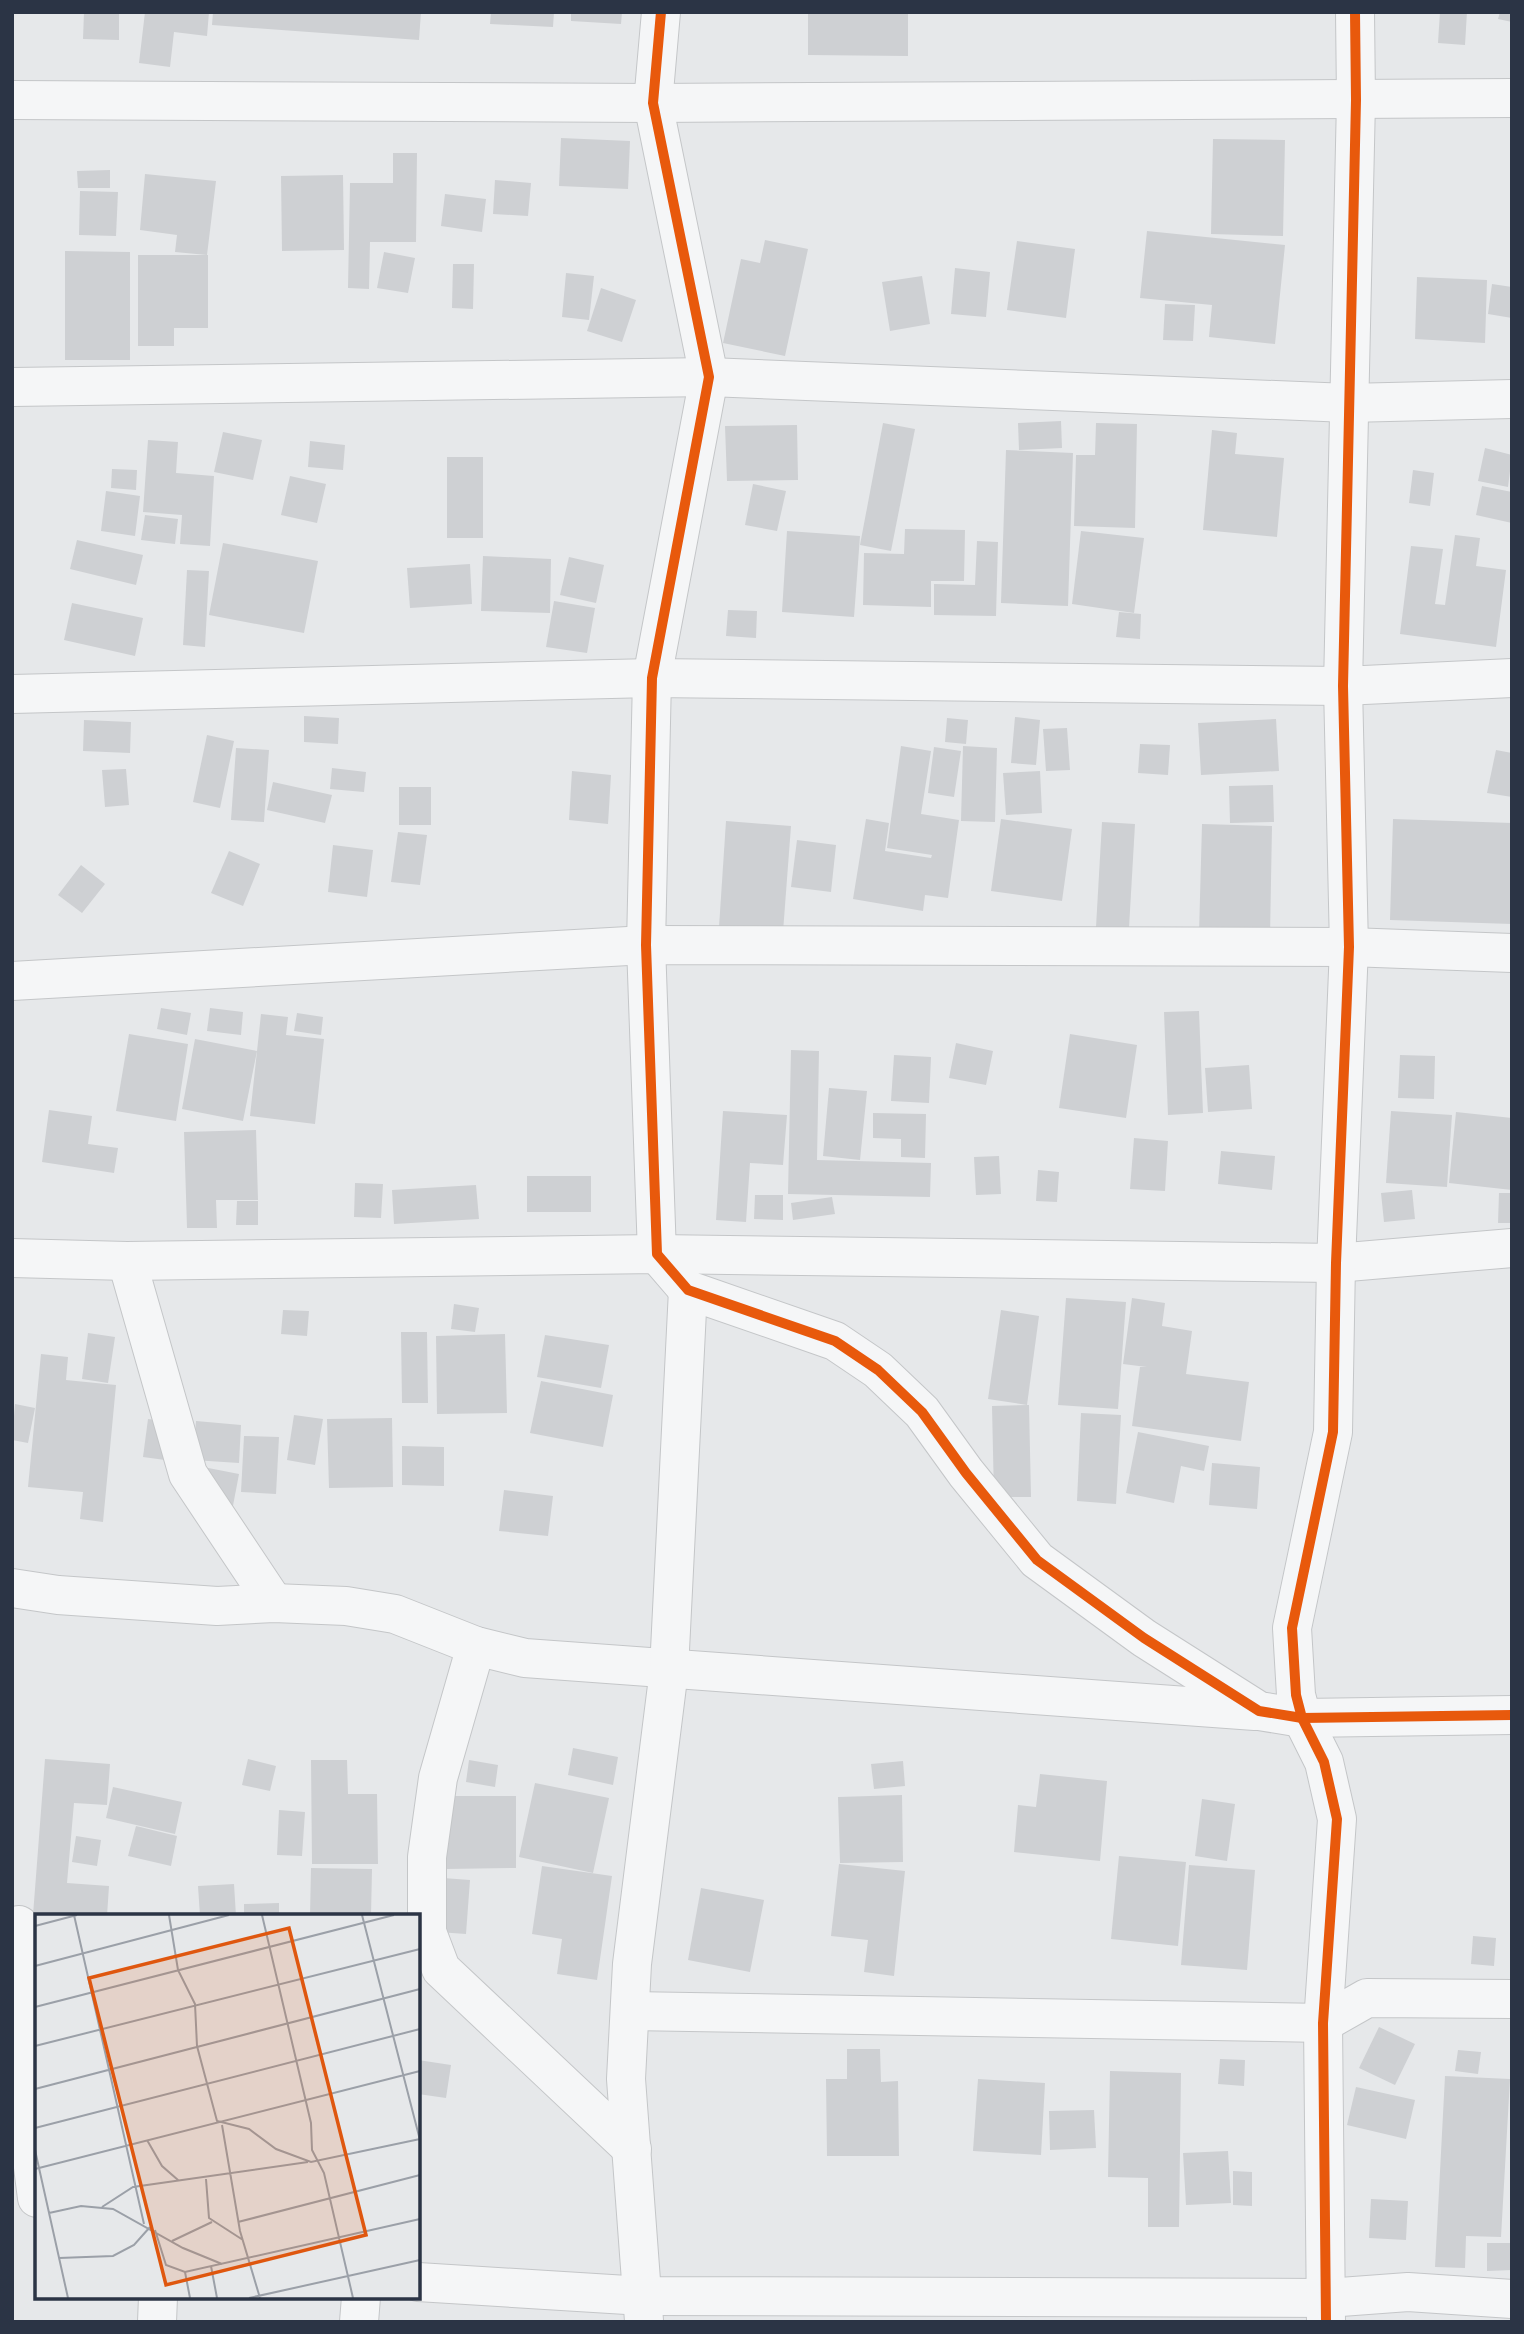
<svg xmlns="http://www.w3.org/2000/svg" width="1524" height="2334" font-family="Montserrat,sans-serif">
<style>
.building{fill:#ced0d3}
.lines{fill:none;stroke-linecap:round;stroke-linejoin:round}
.street-casing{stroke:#c4c6c8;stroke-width:40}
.street{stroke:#f5f6f7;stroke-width:38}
.cycleway-casing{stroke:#f4f6f9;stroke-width:15}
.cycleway{stroke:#e8590c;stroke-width:10}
.inset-road{fill:none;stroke:#9ba0a8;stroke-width:2}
.view{fill:#df570f;fill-opacity:0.15;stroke:#df570f;stroke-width:3.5}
.inset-edge{fill:none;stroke:#2b3445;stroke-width:3.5}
</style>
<rect width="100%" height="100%" fill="#e6e8ea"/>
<g class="building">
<polygon points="84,12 119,12 119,40 83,39"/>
<polygon points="145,12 209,12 207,36 174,32 170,67 139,63"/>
<polygon points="213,12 421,12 419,40 212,25"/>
<polygon points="491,12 554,12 553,27 490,24"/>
<polygon points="571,12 622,12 621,24 571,21"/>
<polygon points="808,12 908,12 908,56 808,55"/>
<polygon points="1440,12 1467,12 1465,45 1438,43"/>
<polygon points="1500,12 1512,12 1512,22 1498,19"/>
<polygon points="561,138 630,141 628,189 559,186"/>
<polygon points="1213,139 1285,140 1283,236 1211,234"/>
<polygon points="393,153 417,153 416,242 370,242 369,289 348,288 350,183 393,183"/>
<polygon points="110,170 110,188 78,188 77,171"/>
<polygon points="145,174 216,181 207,255 175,252 177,235 140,230"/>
<polygon points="343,175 344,250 282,251 281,176"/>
<polygon points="495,180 531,183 528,216 493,214"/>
<polygon points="80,191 118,192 116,236 79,235"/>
<polygon points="445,194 486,199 482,232 441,226"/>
<polygon points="1147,231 1285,245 1275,344 1209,337 1212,305 1140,298"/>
<polygon points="765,240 808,249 785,356 723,343 741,259 760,263"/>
<polygon points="1017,241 1075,249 1066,318 1007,310"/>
<polygon points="65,251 130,252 130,360 65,360"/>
<polygon points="384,252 415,258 408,293 377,288"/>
<polygon points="138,255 208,255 208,328 174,328 174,346 138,346"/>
<polygon points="453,264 474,264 473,309 452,308"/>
<polygon points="955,268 990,272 986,317 951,314"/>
<polygon points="566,273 594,276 589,320 562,317"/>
<polygon points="922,276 930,324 890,331 882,282"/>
<polygon points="1417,277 1487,280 1485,343 1415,339"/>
<polygon points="1492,284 1512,287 1512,318 1488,314"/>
<polygon points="601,288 636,300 622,342 587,331"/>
<polygon points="1165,304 1195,305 1193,341 1163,340"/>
<polygon points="1061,421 1062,448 1019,450 1018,423"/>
<polygon points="883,423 915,429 891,551 860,545"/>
<polygon points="1096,423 1137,424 1135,528 1074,526 1076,455 1095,455"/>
<polygon points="797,425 798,480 727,481 725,426"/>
<polygon points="1212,430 1237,433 1235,454 1284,458 1277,537 1203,530"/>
<polygon points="223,432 262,440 253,480 214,472"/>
<polygon points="148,440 178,442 176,473 214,476 210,546 180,544 182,515 143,512"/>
<polygon points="310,441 345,445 343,470 308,467"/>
<polygon points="1485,448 1512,455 1508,487 1478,481"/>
<polygon points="1006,450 1073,453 1068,606 1001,603"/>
<rect x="447" y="457" width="36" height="81"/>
<polygon points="112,469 137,470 136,490 111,488"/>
<polygon points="1413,470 1434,473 1430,506 1409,503"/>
<polygon points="290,476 326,484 317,523 281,515"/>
<polygon points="753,484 786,491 777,531 745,525"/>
<polygon points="1482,486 1512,492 1512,523 1476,515"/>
<polygon points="106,491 140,496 135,536 101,531"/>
<polygon points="145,515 178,519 175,544 141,540"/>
<polygon points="905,529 965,530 964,581 931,581 931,607 863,605 864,553 904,554"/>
<polygon points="787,531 860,536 854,617 782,612"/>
<polygon points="1081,531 1144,538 1134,613 1072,604"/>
<polygon points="1455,535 1480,538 1476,566 1506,570 1496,647 1400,634 1411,546 1443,549 1435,604 1445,605"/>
<polygon points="77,540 143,555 136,585 70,569"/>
<polygon points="977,541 998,542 996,616 934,615 934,584 975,585"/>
<polygon points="223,543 318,561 304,633 209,615"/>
<polygon points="483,556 551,559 550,613 481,611"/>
<polygon points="569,557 604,565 596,603 560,595"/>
<polygon points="470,564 472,604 410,608 407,568"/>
<polygon points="187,570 209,571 205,647 183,645"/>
<polygon points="554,601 595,608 587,653 546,647"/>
<polygon points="72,603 143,618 135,656 64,640"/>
<polygon points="728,610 757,611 756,638 726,636"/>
<polygon points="1119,612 1141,614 1140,639 1116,637"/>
<polygon points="304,716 339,718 338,744 304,742"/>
<polygon points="1015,717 1040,720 1036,765 1011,763"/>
<polygon points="947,718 968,720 966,744 945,742"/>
<polygon points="1276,719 1279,771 1201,775 1198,723"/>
<polygon points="84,720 131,722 130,753 83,751"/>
<polygon points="1067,728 1070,770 1046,771 1043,729"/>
<polygon points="207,735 234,741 220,808 193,802"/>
<polygon points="1140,744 1170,745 1168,775 1138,773"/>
<polygon points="901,746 931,751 921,814 959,820 948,898 925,895 923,911 853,899 866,819 889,823 885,851 931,858 932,855 887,848"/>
<polygon points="963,746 997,748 995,822 961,821"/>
<polygon points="934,747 961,751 954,797 928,793"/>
<polygon points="236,748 269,750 264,822 231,820"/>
<polygon points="1496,750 1512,753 1512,797 1487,793"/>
<polygon points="332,768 366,772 364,792 330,789"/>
<polygon points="126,769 129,805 105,807 102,770"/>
<polygon points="572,771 611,775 608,824 569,820"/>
<polygon points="1040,771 1042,813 1006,815 1003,773"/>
<polygon points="273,782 332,795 325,823 267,810"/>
<polygon points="1273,785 1274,822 1230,823 1229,786"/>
<rect x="399" y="787" width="32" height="38"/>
<polygon points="1001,819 1072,829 1062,901 991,891"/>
<polygon points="1393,819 1512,823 1512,924 1390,920"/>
<polygon points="726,821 791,826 783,932 719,927"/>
<polygon points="1102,822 1135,824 1129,928 1096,927"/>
<polygon points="1202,824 1272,826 1270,936 1199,934"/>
<polygon points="398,832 427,835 420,885 391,882"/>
<polygon points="797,840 836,845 831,892 791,887"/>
<polygon points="333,845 373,850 367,897 328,892"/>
<polygon points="229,851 260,864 243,906 211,893"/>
<polygon points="81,865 105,884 82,913 58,895"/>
<polygon points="161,1008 191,1013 187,1035 157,1029"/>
<polygon points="210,1008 243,1012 241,1035 207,1031"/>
<polygon points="1199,1011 1203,1113 1168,1115 1164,1012"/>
<polygon points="297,1013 323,1017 321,1035 294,1031"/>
<polygon points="261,1014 288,1017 286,1035 324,1039 315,1124 250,1116"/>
<polygon points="129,1034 188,1044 176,1121 116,1111"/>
<polygon points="1070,1034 1137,1045 1126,1118 1059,1108"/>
<polygon points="195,1039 257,1051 243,1121 182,1109"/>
<polygon points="956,1043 993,1051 986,1085 949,1078"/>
<polygon points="791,1050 819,1051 817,1160 931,1163 930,1197 788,1194"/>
<polygon points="894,1055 931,1057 929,1103 891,1101"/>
<polygon points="1400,1055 1435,1056 1434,1099 1398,1098"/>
<polygon points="1249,1065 1252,1109 1208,1112 1205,1068"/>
<polygon points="829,1088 867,1091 860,1160 823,1156"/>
<polygon points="49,1110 92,1116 88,1144 118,1148 114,1173 42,1162"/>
<polygon points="723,1111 787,1115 783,1165 750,1163 746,1222 716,1220"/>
<polygon points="1391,1111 1452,1115 1447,1187 1386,1183"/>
<polygon points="1456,1112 1512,1118 1512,1190 1449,1183"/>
<polygon points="873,1113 926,1114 925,1158 901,1157 901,1139 873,1138"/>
<polygon points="256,1130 258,1200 216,1200 217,1228 187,1228 184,1132"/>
<polygon points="1134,1138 1168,1141 1165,1191 1130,1189"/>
<polygon points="1221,1151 1275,1156 1272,1190 1218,1184"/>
<polygon points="999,1156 1001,1194 976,1195 974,1157"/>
<polygon points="1038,1170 1059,1172 1057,1202 1036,1201"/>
<rect x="527" y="1176" width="64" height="36"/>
<polygon points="355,1183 383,1184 381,1218 354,1217"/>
<polygon points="476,1185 479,1219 394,1224 392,1190"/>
<polygon points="1412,1190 1415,1219 1384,1222 1381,1193"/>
<polygon points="1499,1193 1512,1193 1512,1223 1498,1223"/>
<polygon points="755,1195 783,1195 783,1220 754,1219"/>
<polygon points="832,1197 835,1214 793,1220 791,1203"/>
<polygon points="237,1201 258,1201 258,1225 236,1225"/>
<polygon points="1066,1298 1126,1302 1118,1409 1058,1405"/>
<polygon points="1132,1298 1165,1303 1162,1326 1192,1331 1186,1374 1249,1382 1241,1441 1132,1426 1140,1367 1147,1367 1123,1364"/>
<polygon points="454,1304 479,1308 475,1332 451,1329"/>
<polygon points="283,1310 309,1311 307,1336 281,1334"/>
<polygon points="1001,1310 1039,1316 1027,1405 988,1399"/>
<polygon points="401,1332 427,1332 428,1403 402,1403"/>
<polygon points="88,1333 115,1337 108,1383 82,1379"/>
<polygon points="505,1334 507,1413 437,1414 436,1336"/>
<polygon points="545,1335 609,1345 601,1388 537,1377"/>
<polygon points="41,1354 68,1357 66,1380 116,1385 103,1522 80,1519 83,1492 28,1487"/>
<polygon points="541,1381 613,1395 603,1447 530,1433"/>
<polygon points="15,1404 35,1408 28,1443 12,1440"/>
<polygon points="1029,1405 1031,1497 994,1497 992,1406"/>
<polygon points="1081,1413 1121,1415 1116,1504 1077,1501"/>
<polygon points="294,1415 323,1419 315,1465 287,1460"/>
<polygon points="392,1418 393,1487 329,1488 327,1419"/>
<polygon points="148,1419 193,1425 187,1463 143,1457"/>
<polygon points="196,1421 241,1425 239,1463 193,1460"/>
<polygon points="1138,1432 1209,1446 1204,1471 1181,1466 1174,1503 1126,1493"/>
<polygon points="244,1436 279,1437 276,1494 241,1492"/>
<polygon points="402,1446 444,1447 444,1486 402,1485"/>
<polygon points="1212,1463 1260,1467 1257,1509 1209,1505"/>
<polygon points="193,1465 239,1474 232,1511"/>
<polygon points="504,1490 553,1496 548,1536 499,1531"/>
<polygon points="573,1748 618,1757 613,1785 568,1775"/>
<polygon points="45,1759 110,1764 107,1805 74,1803 67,1883 109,1886 107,1916 37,1916 37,1967 29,1967"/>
<polygon points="248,1759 276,1766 270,1791 242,1785"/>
<polygon points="311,1760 347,1760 348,1794 377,1794 378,1864 312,1864"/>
<polygon points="469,1760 498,1765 495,1787 466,1782"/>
<polygon points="903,1761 905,1786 874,1789 871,1764"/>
<polygon points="1040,1774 1107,1781 1100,1861 1014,1852 1018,1805 1036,1807"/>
<polygon points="535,1783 609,1798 593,1873 519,1857"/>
<polygon points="113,1787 182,1802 175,1834 106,1818"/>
<polygon points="902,1795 903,1862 840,1863 838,1797"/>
<polygon points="446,1796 516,1796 516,1868 446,1869"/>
<polygon points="1202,1799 1235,1804 1227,1861 1195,1856"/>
<polygon points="279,1810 305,1812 302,1856 277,1855"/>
<polygon points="136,1826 177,1836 171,1866 128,1856"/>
<polygon points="76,1836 101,1840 97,1866 72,1862"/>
<polygon points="1119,1856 1186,1862 1178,1946 1111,1939"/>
<polygon points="839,1864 905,1871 894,1976 864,1972 868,1940 831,1936"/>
<polygon points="1189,1865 1255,1870 1247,1970 1181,1965"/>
<polygon points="542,1866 612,1876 597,1980 557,1974 562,1939 532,1934"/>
<polygon points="311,1868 372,1869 371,1916 310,1916"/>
<polygon points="443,1878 470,1880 466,1934 438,1932"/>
<polygon points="234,1884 236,1916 200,1916 198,1886"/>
<polygon points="701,1888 764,1900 750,1972 688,1960"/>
<polygon points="279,1903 279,1916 244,1916 244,1904"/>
<polygon points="1473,1936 1496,1938 1494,1966 1471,1964"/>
<polygon points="1379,2027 1415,2044 1395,2085 1359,2068"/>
<polygon points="847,2049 880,2049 881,2082 898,2081 899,2156 827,2156 826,2079 847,2079"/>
<polygon points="1458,2050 1481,2052 1478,2074 1455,2071"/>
<polygon points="1220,2059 1245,2060 1244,2086 1218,2084"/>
<polygon points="418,2060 451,2065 446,2098 418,2094"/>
<polygon points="1110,2071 1181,2073 1179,2227 1148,2227 1148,2178 1108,2177"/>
<polygon points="1445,2076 1510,2079 1501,2237 1466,2236 1465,2268 1435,2267"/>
<polygon points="978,2079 1045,2083 1041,2155 973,2151"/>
<polygon points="1356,2087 1415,2100 1406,2139 1347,2125"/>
<polygon points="1094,2110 1096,2148 1050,2150 1049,2111"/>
<polygon points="1228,2151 1231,2203 1186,2205 1183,2153"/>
<polygon points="1233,2171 1252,2172 1252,2206 1233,2205"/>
<polygon points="1371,2199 1408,2201 1406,2240 1369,2238"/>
<polygon points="1487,2243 1512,2243 1512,2270 1487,2271"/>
</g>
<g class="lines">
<g class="street-casing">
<g id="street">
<polyline points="661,12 653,103 709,377 652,678 646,945 657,1254 688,1290 835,1341 878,1370 922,1412 966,1473 1037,1560 1144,1638 1259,1711 1302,1718 1512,1715"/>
<polyline points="12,100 653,103 1512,98"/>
<polyline points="12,387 709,377 1348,403 1512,399"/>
<polyline points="12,694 652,678 1343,686 1512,678"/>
<polyline points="12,981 646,945 1349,947 1512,953"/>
<polyline points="12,1258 127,1261 657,1254 1336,1263 1512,1248"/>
<polyline points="127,1261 188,1474 274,1603"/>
<polyline points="12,1588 58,1595 217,1606 274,1603 346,1606 395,1614 476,1646 525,1658 1255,1711"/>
<polyline points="476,1646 438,1778 427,1857 427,1932 441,1969 632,2149"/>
<polyline points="19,1925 26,2112 37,2198"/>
<polyline points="630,2011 1323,2023 1367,1998 1512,1999"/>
<polyline points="418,2282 643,2296 1327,2298 1408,2292 1512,2299"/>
<polyline points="644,2321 626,2079 632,1964 669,1670 688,1290"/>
<polyline points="157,2322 158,2297"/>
<polyline points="359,2322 361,2297"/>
<polyline points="1326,2322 1323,2023 1337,1819 1324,1762 1302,1718 1296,1695 1292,1628 1333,1432 1336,1263 1349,947 1343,686 1356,100 1355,12"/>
</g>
</g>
<use href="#street" class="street"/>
<g class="cycleway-casing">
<g id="cycleway">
<polyline points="661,12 653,103 709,377 652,678 646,945 657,1254 688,1290 835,1341 878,1370 922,1412 966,1473 1037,1560 1144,1638 1259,1711 1302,1718 1512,1715"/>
<polyline points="1326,2322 1323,2023 1337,1819 1324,1762 1302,1718 1296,1695 1292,1628 1333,1432 1336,1263 1349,947 1343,686 1356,100 1355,12"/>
</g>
</g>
<use href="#cycleway" class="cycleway"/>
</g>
<g transform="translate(35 1914)">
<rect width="385" height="385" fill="#e6e8ea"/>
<path class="inset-road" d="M 39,1 L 109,310M 134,1 L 143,56 L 160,90 L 162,132 L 182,207 L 214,215 L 241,235 L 276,248 L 385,225M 227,1 L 276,209 L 277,236 L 289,259 L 318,384M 327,1 L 385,226M 0,12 L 42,1M 0,52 L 194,1M 0,93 L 359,1M 0,132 L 385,35M 0,175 L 385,75M 187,211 L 205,317 L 225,384M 0,214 L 385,115M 112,226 L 127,252 L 143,266M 0,236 L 33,384M 0,255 L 385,157M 171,265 L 174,304 L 208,326M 67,293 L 98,273 L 273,248M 14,299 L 46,292 L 78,295 L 148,334 L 187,350M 203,308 L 385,261M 120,316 L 131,351 L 150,358 L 385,305M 137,327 L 177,308M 24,344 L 78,342 L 99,331 L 115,313M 176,352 L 182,384M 150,358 L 155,384M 214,384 L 385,346"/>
<path class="view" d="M 254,14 L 331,321 L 131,371 L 54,64 Z"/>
<rect width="385" height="385" class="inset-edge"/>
</g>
<rect width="1524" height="2334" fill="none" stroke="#2b3445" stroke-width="28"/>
</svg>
